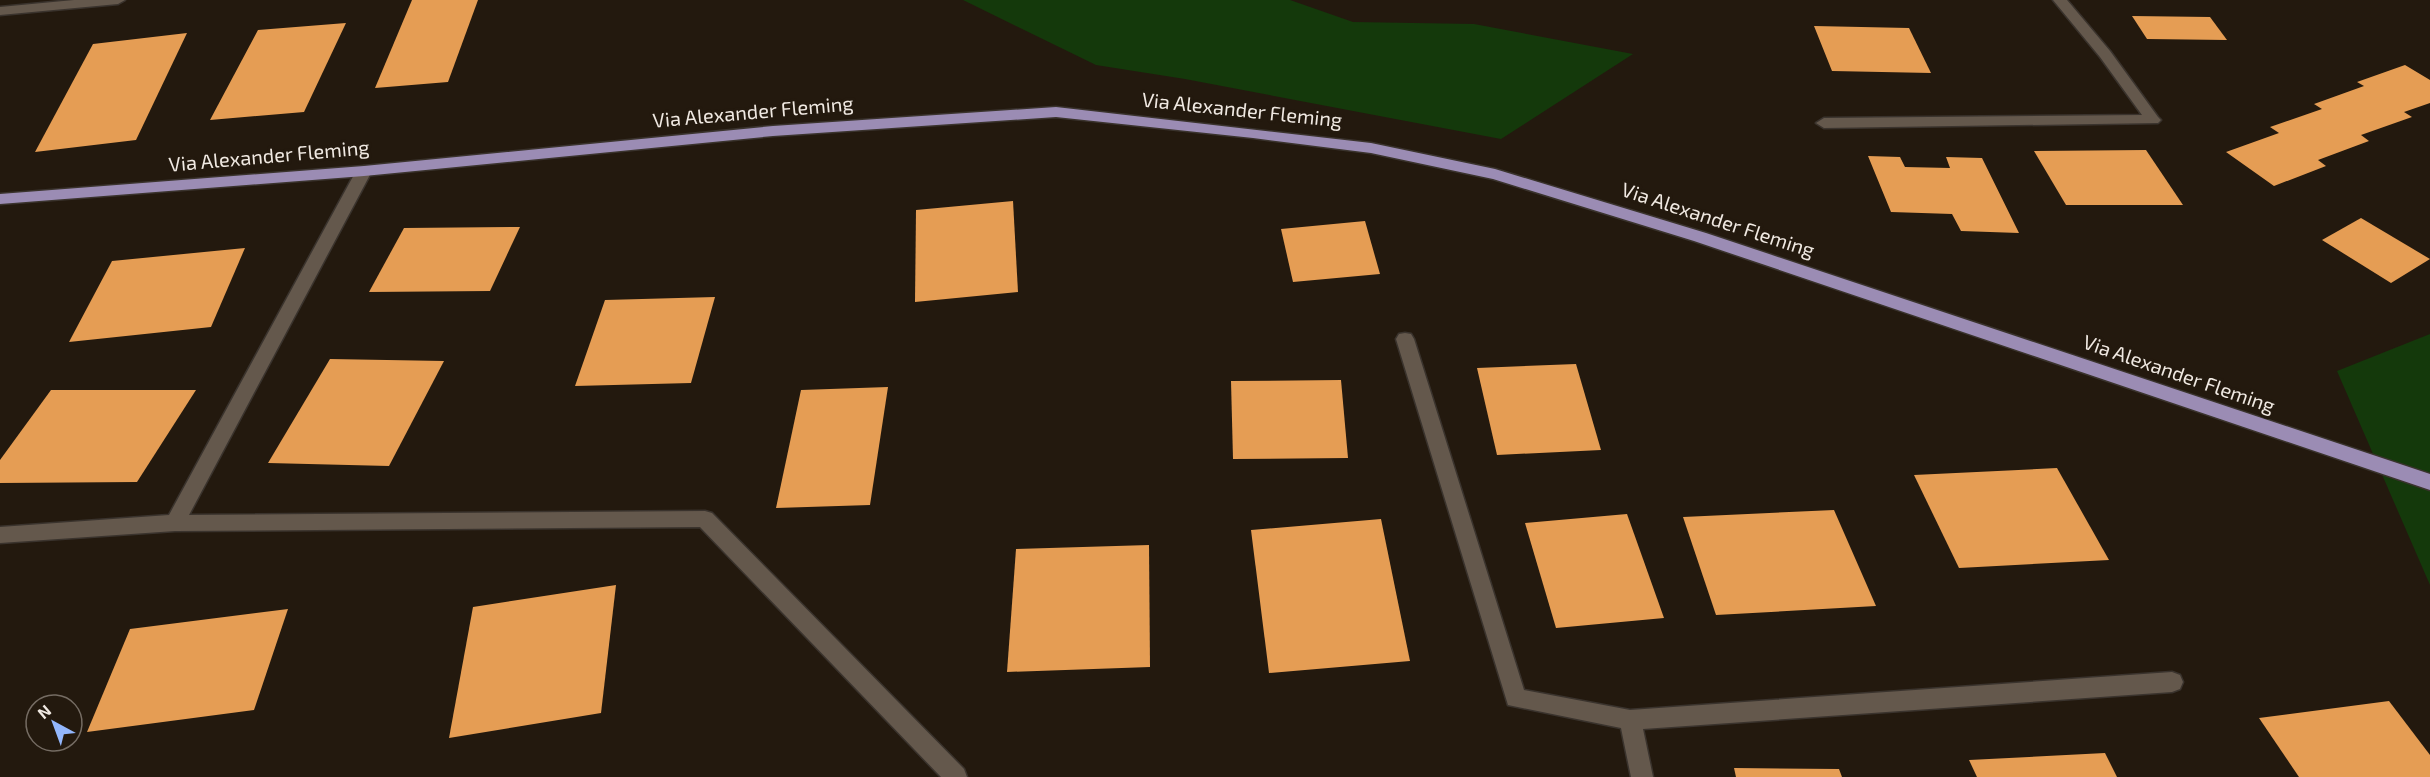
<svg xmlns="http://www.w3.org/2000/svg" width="2430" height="777" font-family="'Exo 2',sans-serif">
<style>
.green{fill:#14390b}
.building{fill:#e59d54}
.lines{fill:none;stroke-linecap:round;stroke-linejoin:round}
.minor-casing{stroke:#3a332d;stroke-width:3}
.major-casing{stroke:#3a332d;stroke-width:3}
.minor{fill:#64584c;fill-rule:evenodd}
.major{fill:#9b8cb4;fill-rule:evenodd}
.labels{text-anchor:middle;stroke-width:6;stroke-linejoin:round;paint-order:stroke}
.street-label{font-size:20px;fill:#f0e9e2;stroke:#23190e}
</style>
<rect width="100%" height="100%" fill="#23190e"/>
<g class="green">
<polygon points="963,0 1290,0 1353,22 1474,24 1633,54 1501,139 1185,79 1096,65"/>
<polygon points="2430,334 2430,585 2337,371"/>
</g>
<g class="building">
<polygon points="412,0 478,0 448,82 375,88"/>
<polygon points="2132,16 2210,17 2227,40 2147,39"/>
<polygon points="346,23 304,112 210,120 258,30"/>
<polygon points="1814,26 1909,28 1931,73 1832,71"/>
<polygon points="187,33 136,140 35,152 93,44"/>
<polygon points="2405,65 2430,80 2430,103 2404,112 2412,117 2361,135 2369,141 2318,160 2326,166 2274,186 2226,152 2279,133 2270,127 2322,109 2314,104 2364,86 2357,82"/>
<polygon points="2146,150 2183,205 2066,205 2034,151"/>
<polygon points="1868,156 1900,157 1905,167 1950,168 1946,157 1982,158 2019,233 1961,231 1952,214 1891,212"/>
<polygon points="1013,201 1018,292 915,302 916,210"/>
<polygon points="2361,218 2430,259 2391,283 2322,240"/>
<polygon points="1365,221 1380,274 1293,282 1281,229"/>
<polygon points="520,227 490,291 369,292 404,228"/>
<polygon points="245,248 211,327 69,342 112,261"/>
<polygon points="715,297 691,383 575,386 605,300"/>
<polygon points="330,359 444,361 389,466 268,463"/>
<polygon points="1576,364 1601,450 1497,455 1477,368"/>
<polygon points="1341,380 1348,458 1233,459 1231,381"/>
<polygon points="888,387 870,505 776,508 801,390"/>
<polygon points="51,390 196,390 137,482 0,483 0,460"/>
<polygon points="2057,468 2109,560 1959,568 1914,475"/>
<polygon points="1834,510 1876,606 1716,615 1683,517"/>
<polygon points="1627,514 1664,618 1556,628 1525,523"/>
<polygon points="1381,519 1410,661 1269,673 1251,530"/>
<polygon points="1149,545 1150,667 1007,672 1016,549"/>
<polygon points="616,585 601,713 449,738 473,607"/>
<polygon points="288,609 254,710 87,732 130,629"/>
<polygon points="2389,701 2430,755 2430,777 2299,777 2259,718"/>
<polygon points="2105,753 2117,777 1977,777 1969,760"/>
<polygon points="1734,768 1839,769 1842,777 1736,777"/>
</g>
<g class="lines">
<g class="minor-casing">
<g id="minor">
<polygon points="74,0 125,0 118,4 0,15 0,7"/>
<polygon points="2053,0 2067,0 2110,51 2158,117 2161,120 2158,123 1824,128 1816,123 1824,118 2142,115 2100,57"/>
<polygon points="364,166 372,171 189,515 705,511 712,513 964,769 967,777 941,777 700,527 175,531 0,543 0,527 169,515 356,171"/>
<polygon points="1405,333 1411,334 1414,339 1524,690 1630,710 2172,672 2180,675 2183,682 2180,689 2172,692 1643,729 1653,777 1631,777 1621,728 1508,705 1396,339 1399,334"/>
</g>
</g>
<g class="major-casing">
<polygon id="major" points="1056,107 1371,143 1495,169 1706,233 2430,474 2430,490 1694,241 1493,179 1371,153 1253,138 1056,117 773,136 364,176 0,204 0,194 364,166 773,126"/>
</g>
<use href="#minor" class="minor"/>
<use href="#major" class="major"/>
</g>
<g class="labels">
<g class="street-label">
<text transform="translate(1242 110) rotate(6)" y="7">Via Alexander Fleming</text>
<text transform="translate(753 112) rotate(-5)" y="7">Via Alexander Fleming</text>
<text transform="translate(269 156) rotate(-5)" y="7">Via Alexander Fleming</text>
<text transform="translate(1718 220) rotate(18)" y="7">Via Alexander Fleming</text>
<text transform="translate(2179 374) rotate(19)" y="7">Via Alexander Fleming</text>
</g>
</g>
<g transform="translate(54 723) rotate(319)"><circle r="28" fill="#23190e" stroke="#756c63" stroke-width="1.5"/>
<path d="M0-4.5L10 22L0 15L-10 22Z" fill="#93b7fd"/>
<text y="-9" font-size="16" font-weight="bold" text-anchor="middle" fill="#f0e9e2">N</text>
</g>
</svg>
